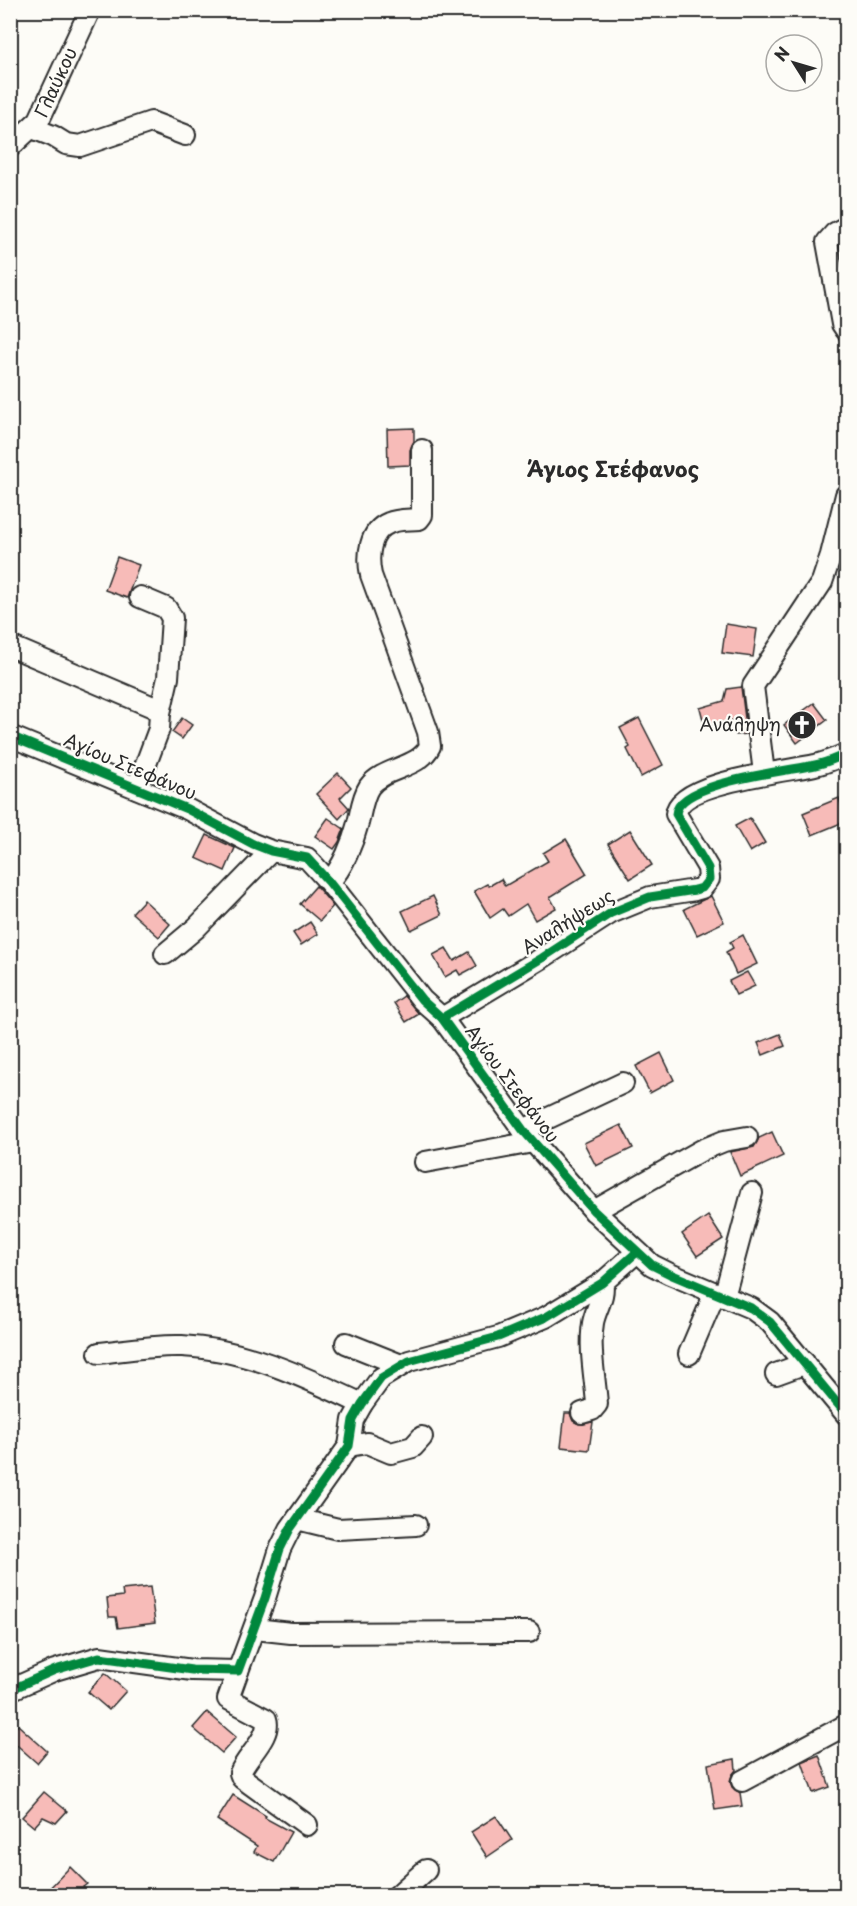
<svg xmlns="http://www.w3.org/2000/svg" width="857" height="1906" font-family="'Playpen Sans',sans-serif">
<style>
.building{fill:#f7bbb8;stroke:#2b2b2b;stroke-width:1.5}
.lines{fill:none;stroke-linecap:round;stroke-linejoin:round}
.minor-casing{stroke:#2b2b2b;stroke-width:24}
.minor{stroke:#fdfcf7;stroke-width:20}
.cycleway-casing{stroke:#fdfcf7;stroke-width:13}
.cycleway{stroke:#00873e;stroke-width:9}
.labels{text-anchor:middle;stroke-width:4.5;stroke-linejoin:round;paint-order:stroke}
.street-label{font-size:18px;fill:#2b2b2b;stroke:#fdfcf7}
.poi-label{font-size:18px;fill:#2b2b2b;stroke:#fdfcf7;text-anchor:end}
.quarter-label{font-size:21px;font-weight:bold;fill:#2b2b2b;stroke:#fdfcf7}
</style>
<rect width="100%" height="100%" fill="#fdfcf7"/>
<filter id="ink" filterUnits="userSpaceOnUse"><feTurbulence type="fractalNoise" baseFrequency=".0167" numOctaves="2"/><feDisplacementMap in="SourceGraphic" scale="12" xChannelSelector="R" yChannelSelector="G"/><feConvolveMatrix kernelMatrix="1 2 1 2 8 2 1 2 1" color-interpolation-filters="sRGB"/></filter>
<g filter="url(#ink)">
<g class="building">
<polygon points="414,428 414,441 410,450 410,465 388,466 387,429"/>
<polygon points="117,557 139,565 127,598 105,590"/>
<polygon points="726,624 757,629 753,657 722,653"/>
<polygon points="741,687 747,734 736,735 734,720 705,727 700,708 724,701 727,689"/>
<polygon points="814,703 827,720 797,743 784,725"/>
<polygon points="182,718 192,725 182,739 172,732"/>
<polygon points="639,718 663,765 641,777 627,749 630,747 620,728"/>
<polygon points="338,773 351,787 340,798 349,808 339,819 316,794"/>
<polygon points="839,798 846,821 812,835 803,813"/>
<polygon points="328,818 344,829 339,842 334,849 315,836"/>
<polygon points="750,818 765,843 750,852 735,826"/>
<polygon points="630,830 652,865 630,879 608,844"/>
<polygon points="207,835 235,848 225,871 196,858"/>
<polygon points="566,839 587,874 550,897 556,908 535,920 526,904 508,916 503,909 490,918 474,891 487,884 489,886 501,879 505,886 548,861 543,853"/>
<polygon points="316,886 333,906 320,921 300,904"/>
<polygon points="433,896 442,915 411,930 402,911"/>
<polygon points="711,896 724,922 697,935 684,909"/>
<polygon points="144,900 170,924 159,937 132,913"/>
<polygon points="310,922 318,934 301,945 293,933"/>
<polygon points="743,935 757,964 736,974 726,952 733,948 730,942"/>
<polygon points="446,948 454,961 469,952 477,966 460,975 457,970 445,977 433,955"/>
<polygon points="747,972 755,986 736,995 729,981"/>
<polygon points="404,996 419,1014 406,1022 394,1003"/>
<polygon points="780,1034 785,1046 763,1055 758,1043"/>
<polygon points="661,1053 674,1080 650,1093 636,1066"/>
<polygon points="621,1125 633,1148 596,1166 584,1143"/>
<polygon points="772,1132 783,1156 740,1176 730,1152 754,1147 759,1138"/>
<polygon points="708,1216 723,1239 697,1256 682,1234"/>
<polygon points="565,1413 570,1413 573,1421 579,1424 593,1422 589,1450 561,1447"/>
<polygon points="150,1587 155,1623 118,1628 116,1617 109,1617 107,1598 123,1596 122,1590"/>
<polygon points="105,1673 126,1691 109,1710 88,1692"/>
<polygon points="207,1712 236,1737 222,1753 193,1728"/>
<polygon points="18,1725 47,1751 37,1763 10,1739 10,1733"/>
<polygon points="819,1755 830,1787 813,1793 802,1762"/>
<polygon points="735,1759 736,1770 732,1775 730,1781 732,1787 740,1793 742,1806 715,1810 708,1764"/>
<polygon points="44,1792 67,1811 56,1823 43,1817 34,1827 22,1817"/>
<polygon points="233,1795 266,1816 265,1818 291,1832 274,1862 254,1852 257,1846 217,1820"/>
<polygon points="496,1816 512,1840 487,1857 471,1832"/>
<polygon points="70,1867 87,1884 83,1887 92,1896 42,1896"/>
</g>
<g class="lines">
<g class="minor-casing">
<g id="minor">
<polyline points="32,128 53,136 66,144 80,146 151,122 185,135"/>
<path id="s1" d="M 10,147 L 39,120 L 90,10"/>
<polyline points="846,227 835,233 827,242 842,324 846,330"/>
<polyline points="10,646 153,707 160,713"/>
<polyline points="10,736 187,809 253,844 271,851 307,858 329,882 422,1000 442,1018 523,1130 594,1211 652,1265 670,1274 751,1308 770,1322 846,1414"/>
<polyline points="764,773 753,686 822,582 831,555 846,495"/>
<polyline points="137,788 159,729 160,713 168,678 172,618 166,608 140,597"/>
<path d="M 329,882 C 343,868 353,842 358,823 C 361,812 362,798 369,787 C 383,767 419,769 430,746 L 428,732 L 371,575 C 367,556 369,531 389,523 C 398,519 409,520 419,519 L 422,515 L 422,450"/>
<polyline points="165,954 196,928 271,851"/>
<path d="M 442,1018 L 542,958 L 611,913 L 650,897 L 695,890 L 702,888 L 709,879 L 708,868 L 676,814 C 678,782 789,771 815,765 C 826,763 836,758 846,754"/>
<polyline points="523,1130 623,1083"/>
<polyline points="425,1162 533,1142"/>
<polyline points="594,1211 702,1150 724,1141 747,1137"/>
<polyline points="724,1297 752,1193"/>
<polyline points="346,1343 401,1365"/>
<path d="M 99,1353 C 126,1350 154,1345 182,1346 C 246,1349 305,1377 362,1404"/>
<polyline points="689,1354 715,1293"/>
<polyline points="776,1374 798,1366 804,1362"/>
<path d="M 582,1413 L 592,1410 L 597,1404 C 595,1377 589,1349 593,1323 C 595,1310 606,1295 602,1283"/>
<polyline points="349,1446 367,1443 391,1453 413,1447 422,1437"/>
<polyline points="297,1519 338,1529 416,1525"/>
<polyline points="255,1629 291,1633 529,1632"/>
<path d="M 238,1671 L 228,1699 L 266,1719 C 272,1736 246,1757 240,1773 L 242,1778 L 307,1825"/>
<polyline points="10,1690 55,1670 99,1657 192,1670 238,1671 265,1598 280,1549 290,1529 349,1446 353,1420 362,1404 381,1378 409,1361 498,1337 546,1317 602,1283 637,1252"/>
<polyline points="742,1781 846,1725"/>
<polyline points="397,1896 426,1870"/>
</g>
</g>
<use href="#minor" class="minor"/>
<g class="cycleway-casing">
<g id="cycleway">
<polyline points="10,736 187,809 253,844 271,851 307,858 329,882 422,1000 442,1018 523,1130 594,1211 652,1265 670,1274 751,1308 770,1322 846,1414"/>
<path d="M 442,1018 L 542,958 L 611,913 L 650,897 L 695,890 L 702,888 L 709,879 L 708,868 L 676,814 C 678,782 789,771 815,765 C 826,763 836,758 846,754"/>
<polyline points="10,1690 55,1670 99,1657 192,1670 238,1671 265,1598 280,1549 290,1529 349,1446 353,1420 362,1404 381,1378 409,1361 498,1337 546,1317 602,1283 637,1252"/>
</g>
</g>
<use href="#cycleway" class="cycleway"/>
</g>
</g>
<defs>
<g id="church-disc" transform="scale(1.5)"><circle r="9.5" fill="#2b2b2b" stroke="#fdfcf7"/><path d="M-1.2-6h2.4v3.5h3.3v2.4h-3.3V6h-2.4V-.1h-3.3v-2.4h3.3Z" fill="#fff"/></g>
</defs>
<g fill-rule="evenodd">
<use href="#church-disc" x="802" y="725"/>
</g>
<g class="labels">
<g class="street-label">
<text dy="6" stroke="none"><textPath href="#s1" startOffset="81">Γλαύκου</textPath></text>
<text transform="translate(130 767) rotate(23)" y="6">Αγίου Στεφάνου</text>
<text transform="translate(568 922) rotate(-32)" y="6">Αναλήψεως</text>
<text transform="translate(512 1084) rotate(53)" y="6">Αγίου Στεφάνου</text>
</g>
<g class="poi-label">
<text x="781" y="731">Ανάληψη</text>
</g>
<g class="quarter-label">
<text x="613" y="477">Άγιος Στέφανος</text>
</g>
</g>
<rect width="857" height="1906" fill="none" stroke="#fdfcf7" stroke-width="36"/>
<rect x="18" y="18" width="821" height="1870" fill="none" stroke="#2b2b2b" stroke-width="2" filter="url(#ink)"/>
<g transform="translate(794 63) rotate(307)"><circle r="28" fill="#fdfcf7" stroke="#a9a8a5" stroke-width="1.5"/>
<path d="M0-4.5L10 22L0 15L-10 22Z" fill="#2b2b2b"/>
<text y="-9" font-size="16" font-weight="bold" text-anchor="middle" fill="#2b2b2b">N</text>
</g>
</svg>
